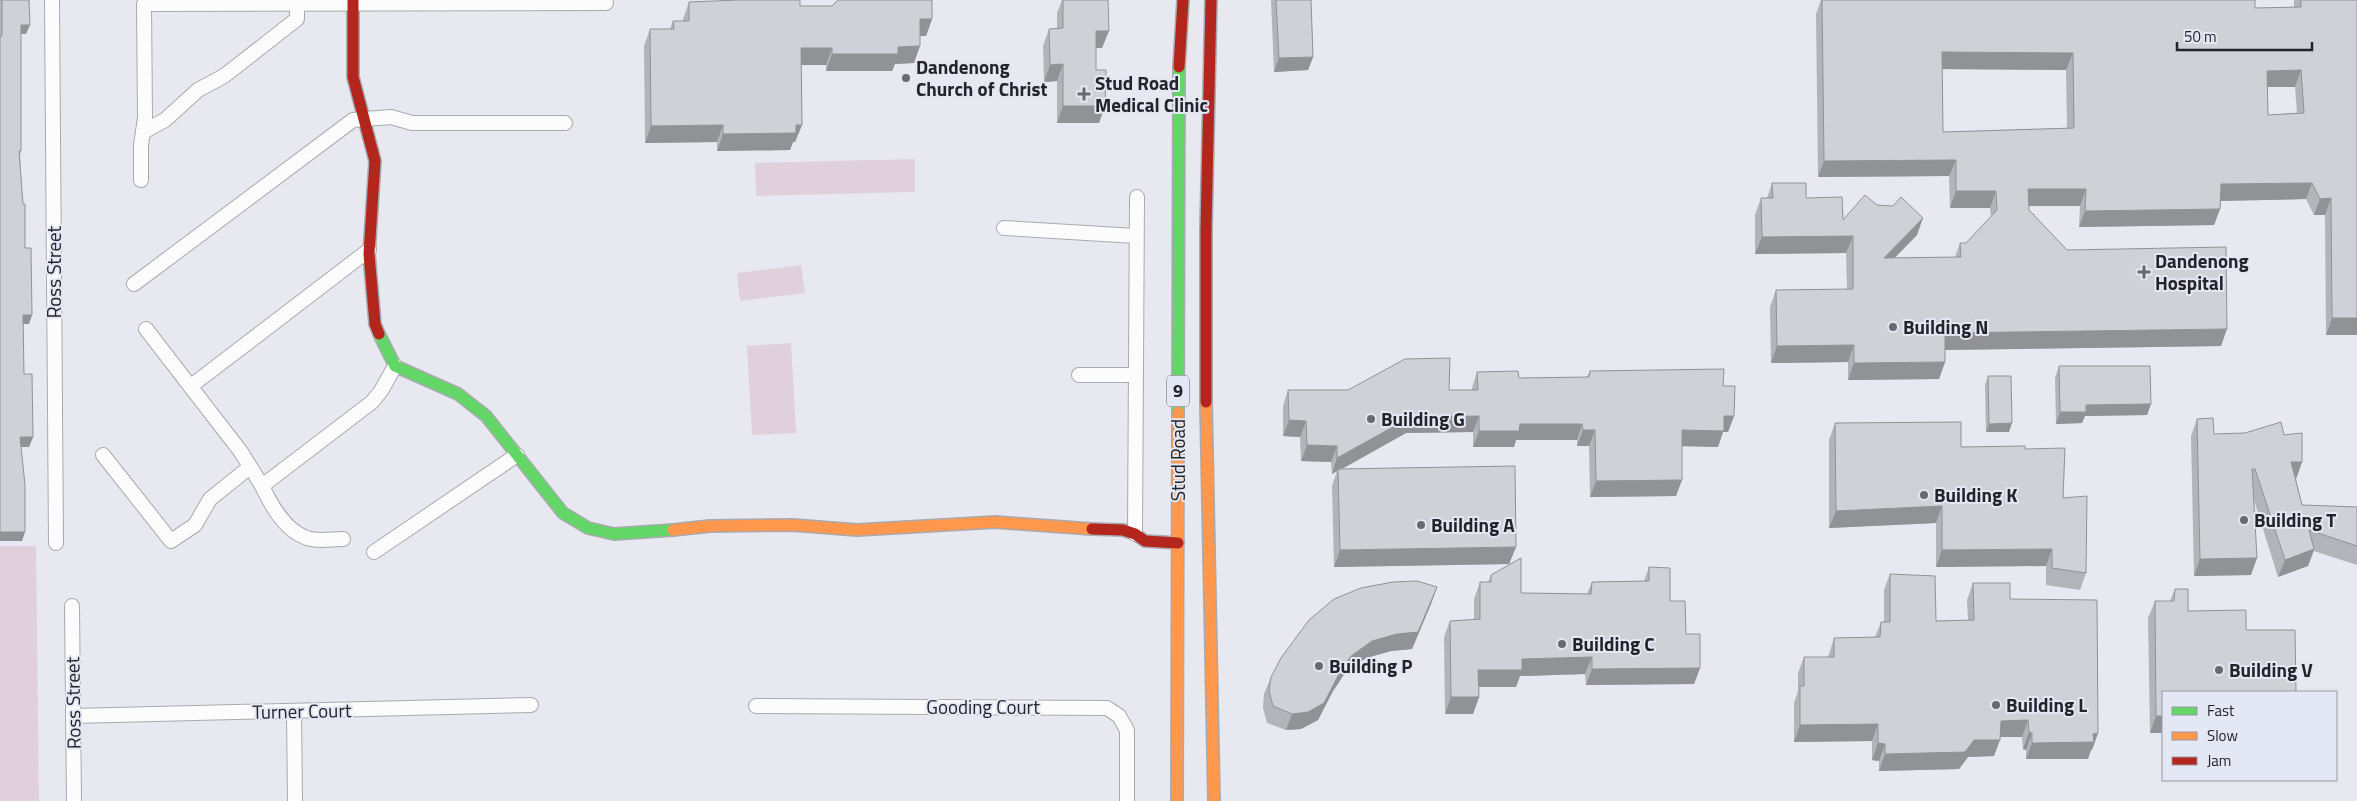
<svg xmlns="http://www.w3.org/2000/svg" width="2357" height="801" font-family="'Titillium Web',sans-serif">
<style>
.green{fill:#dfd0dc}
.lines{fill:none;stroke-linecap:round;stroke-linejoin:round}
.street-casing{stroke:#a9aaaf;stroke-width:16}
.fast-casing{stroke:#a9aaaf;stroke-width:14}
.slow-casing{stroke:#a9aaaf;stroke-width:14}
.jam-casing{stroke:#a9aaaf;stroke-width:14}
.street{stroke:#fcfcfd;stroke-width:14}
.fast{stroke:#63d668;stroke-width:11}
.slow{stroke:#ff974d;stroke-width:11}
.jam{stroke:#b3261e;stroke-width:11}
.wall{fill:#b1b4b8;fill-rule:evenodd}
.shaded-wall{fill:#909296}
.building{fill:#ced1d6;stroke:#909296;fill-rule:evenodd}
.poi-dot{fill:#696a6f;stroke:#e4e7f4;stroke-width:2}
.labels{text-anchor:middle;stroke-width:4;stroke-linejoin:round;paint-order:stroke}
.shield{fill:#e4e7f4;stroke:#5e5f67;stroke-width:1}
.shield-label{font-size:18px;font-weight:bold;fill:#24252a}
.poi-label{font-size:19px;font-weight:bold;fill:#24252a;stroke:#e4e7f4;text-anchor:start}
.street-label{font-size:19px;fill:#24252a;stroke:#e4e7f4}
</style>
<rect width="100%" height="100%" fill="#e8e9f0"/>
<g class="green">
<polygon points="915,159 915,192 756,196 755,163"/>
<polygon points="801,265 805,293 740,301 737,273"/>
<polygon points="791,343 796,433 752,435 747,346"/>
<polygon points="0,546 36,546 39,801 0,801"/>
</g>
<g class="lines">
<g class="street-casing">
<g id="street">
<polyline points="52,0 56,543"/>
<polyline points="143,132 165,120 198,90 224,76 297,19 297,4"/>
<polyline points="141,180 141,145 145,118 144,4 606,3"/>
<polyline points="1004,228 1136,236"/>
<polyline points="134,284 353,120 391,117 412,123 565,123"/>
<polyline points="146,329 241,452 262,486 372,402 381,391 395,366"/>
<polyline points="1079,375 1134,375"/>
<polyline points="191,386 369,250"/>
<polyline points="103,455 171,541 195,525 210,499 250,467"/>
<path d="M 262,486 C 271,505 285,531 307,538 C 317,542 332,539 343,539"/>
<polyline points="1135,534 1137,197"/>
<polyline points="374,552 517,455"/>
<polyline points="72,606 74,801"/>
<polyline points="756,706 1107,708 1119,716 1127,730 1127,801"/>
<polyline points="294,711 295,801"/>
<polyline points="73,716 531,705"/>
</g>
</g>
<g class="fast-casing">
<g id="fast">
<polyline points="379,334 395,366 458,394 486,416 563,513 588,528 614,534 673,530"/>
<polyline points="1178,412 1179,67"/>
</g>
</g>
<g class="slow-casing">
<g id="slow">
<polyline points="1206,402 1214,801"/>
<polyline points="673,530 710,526 793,525 857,530 995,522 1092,529"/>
<polyline points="1177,801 1178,412"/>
</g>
</g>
<g class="jam-casing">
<g id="jam">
<polyline points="353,0 353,77 375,161 369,254 375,324 379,334"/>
<polyline points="1179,67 1183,0"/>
<polyline points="1206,402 1206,229 1211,0"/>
<polyline points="1092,529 1123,530 1135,534 1145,541 1178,543"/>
</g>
</g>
<use href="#street" class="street"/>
<use href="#fast" class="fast"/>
<use href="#slow" class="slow"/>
<use href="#jam" class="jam"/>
</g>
<g class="wall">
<polygon points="0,0 29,0 26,34 21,34 21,151 20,155 29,324 23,324 24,374 33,437 29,447 21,447 22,541 0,541"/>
<polygon points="1062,0 1108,0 1102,48 1096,48 1096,70 1105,106 1099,123 1057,123 1057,81 1044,82 1043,46 1049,29 1057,29 1057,13"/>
<polygon points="1271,0 1311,0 1313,57 1308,70 1274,72"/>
<path d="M 1821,0 L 2255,0 L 2255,8 L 2294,7 L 2294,0 L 2357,0 L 2357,335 L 2326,335 L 2325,215 L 2314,215 L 2306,199 L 2221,201 L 2220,209 L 2214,225 L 2079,227 L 2080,206 L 2029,206 L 2029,210 L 2067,250 L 2221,346 L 1945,350 L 1945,362 L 1939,379 L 1848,380 L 1848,362 L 1771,363 L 1770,307 L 1776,290 L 1847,289 L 1846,253 L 1755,254 L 1755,215 L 1761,198 L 1767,198 L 1772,183 L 1806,198 L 1843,220 L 1877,205 L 1917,235 L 1894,258 L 1955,257 L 1960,243 L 1966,243 L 1991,217 L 1990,208 L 1950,208 L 1949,176 L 1818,177 L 1816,14 ZM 1942,69 L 2066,70 L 2067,128 L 1943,132 ZM 2267,87 L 2295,87 L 2297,113 L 2268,115 Z"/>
<polygon points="689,2 800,6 932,19 926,36 920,36 914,63 895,64 892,71 826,71 826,65 801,65 802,125 795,142 793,142 790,150 717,151 717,142 645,143 644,46 650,29 670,29 673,21 683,21 683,19"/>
<polygon points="2059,366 2151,404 2147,415 2085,416 2082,423 2056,424 2055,378"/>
<polygon points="1590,371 1723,386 1734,416 1728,432 1723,432 1718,447 1682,446 1676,496 1590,497 1589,446 1577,446 1577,440 1516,440 1514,447 1473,447 1473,432 1406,433 1342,469 1516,547 1509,564 1334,567 1332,486 1337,471 1332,474 1331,462 1301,461 1300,437 1283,436 1283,406 1288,390 1472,390 1472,388 1477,372 1519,378 1587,377"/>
<polygon points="1988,376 2009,432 1986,432 1985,385"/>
<polygon points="2197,419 2214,434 2284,435 2302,462 2296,479 2302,505 2357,507 2357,565 2314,551 2308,566 2278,577 2254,500 2251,575 2194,576 2191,436"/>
<polygon points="1835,423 1961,447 2025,449 2063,498 2086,573 2080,590 2046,585 2046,566 1936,567 1936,523 1829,528 1829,440"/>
<polygon points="1649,567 1670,601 1686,634 1700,668 1694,684 1586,685 1585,674 1520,676 1516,687 1479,687 1479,697 1473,714 1445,714 1444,637 1450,621 1474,620 1474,599 1480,582 1488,582 1491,575 1521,593 1587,594 1592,582 1644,581"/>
<polygon points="1890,574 1936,621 1968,620 1967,600 1973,583 2010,599 2098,733 2092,750 2091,750 2088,759 2026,759 2026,750 2023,749 2022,737 2000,737 1994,756 1968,757 1959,769 1879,771 1879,761 1872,760 1872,741 1794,742 1794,703 1798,691 1798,673 1804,657 1828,657 1834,638 1875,637 1881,622 1884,622 1884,590"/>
<polygon points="1437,587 1431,604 1412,649 1391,651 1366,658 1345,673 1333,691 1318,720 1301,729 1286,730 1267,723 1263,708 1264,694 1271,677"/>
<polygon points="2175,589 2163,692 2163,733 2150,733 2148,618 2155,601 2170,601"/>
</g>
<g class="shaded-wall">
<polygon points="920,19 932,19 926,36 914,36"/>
<polygon points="21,25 30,25 26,34 18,34"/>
<polygon points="1096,31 1109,31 1102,48 1090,48"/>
<polygon points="920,46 914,63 895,64 892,71 826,71 832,54 898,47"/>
<polygon points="801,48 832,48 826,65 794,65"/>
<polygon points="1942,52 2073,53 2066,70 1936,69"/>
<polygon points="1313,57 1308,70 1274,72 1279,58"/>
<polygon points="1063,64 1057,81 1044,82 1050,65"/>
<polygon points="2301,70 2295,87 2261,87 2267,71"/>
<polygon points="1063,106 1105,106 1099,123 1057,123"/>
<polygon points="723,125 717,142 645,143 651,126"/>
<polygon points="796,125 802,125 795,142 793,142 790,150 717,151 723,134"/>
<polygon points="1956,160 1949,176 1818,177 1824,161"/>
<polygon points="2312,183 2306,199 2215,201 2221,184"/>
<polygon points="2028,189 2086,189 2080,206 2022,206"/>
<polygon points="1956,191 1996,191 1990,208 1950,208"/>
<polygon points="2331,198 2325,215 2314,215 2320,199"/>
<polygon points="2220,209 2214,225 2079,227 2085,211"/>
<polygon points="1923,218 1917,235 1878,275 1884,258"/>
<polygon points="1853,236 1846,253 1755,254 1762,237"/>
<polygon points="23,315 32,315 29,324 20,324"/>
<polygon points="2332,318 2357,318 2357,335 2326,335"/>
<polygon points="2227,329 2221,346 1939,350 1945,333"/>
<polygon points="1854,345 1848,362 1771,363 1777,346"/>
<polygon points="1945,362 1939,379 1848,380 1854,363"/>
<polygon points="2151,404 2147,415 2085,416 2082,423 2056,424 2060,412 2086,405"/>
<polygon points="1479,416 1473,432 1406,433 1338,471 1338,469 1337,471 1332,474 1337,458 1411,417"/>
<polygon points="1724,416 1734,416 1728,432 1723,432 1718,447 1676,446 1682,430"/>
<polygon points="1289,420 1306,421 1300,437 1283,436"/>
<polygon points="2012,423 2009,432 1986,432 1989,424"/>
<polygon points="1520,424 1582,424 1577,440 1516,440 1514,447 1473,447 1479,431"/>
<polygon points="1583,430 1595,430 1589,446 1577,446"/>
<polygon points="20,437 33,437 29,447 16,447"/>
<polygon points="1307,445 1337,446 1331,462 1301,461"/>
<polygon points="2291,462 2302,462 2296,479"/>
<polygon points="1682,480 1676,496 1590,497 1596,481"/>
<polygon points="1942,506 1936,523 1829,528 1836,511"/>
<polygon points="0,532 25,532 22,541 0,541"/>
<polygon points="1516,547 1509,564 1334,567 1340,550"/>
<polygon points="2052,549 2046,566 1936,567 1942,550"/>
<polygon points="2314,549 2308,566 2278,577 2285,560"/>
<polygon points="2257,558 2251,575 2194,576 2200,559"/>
<polygon points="1437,587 1431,604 1412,649 1391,651 1366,658 1345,673 1333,691 1318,720 1301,729 1286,730 1292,714 1339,674 1351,656 1372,641 1397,634"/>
<polygon points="1592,657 1585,674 1520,676 1516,687 1472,687 1478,670 1522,659"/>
<polygon points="1700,668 1694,684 1586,685 1592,669"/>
<polygon points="1451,697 1479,697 1473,714 1445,714"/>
<polygon points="2156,716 2163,716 2163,733 2150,733"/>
<polygon points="2028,720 2022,737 1995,737 2001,721"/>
<polygon points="1878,724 1872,741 1794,742 1800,725"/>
<polygon points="2029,732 2032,733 2026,750 2023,749"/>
<polygon points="2098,733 2092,750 2091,750 2088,759 2026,759 2032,743"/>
<polygon points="1974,740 2000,740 1994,756 1968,757 1959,769 1879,771 1885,754"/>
<polygon points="1878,743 1885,744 1879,761 1872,760"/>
</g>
<g class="building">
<polygon points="2,0 29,0 30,25 21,25 21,151 19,151 23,204 25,204 25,248 31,248 32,315 23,315 24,374 32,374 33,437 20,437 25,485 25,532 0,532 0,36 2,36"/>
<polygon points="739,0 800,0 800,6 832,6 838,0 932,0 932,19 920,19 920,46 898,47 898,54 832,54 832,48 801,48 802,125 796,125 796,133 723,134 723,125 651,126 650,29 674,29 673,21 689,21 689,2"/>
<polygon points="1063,0 1108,0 1109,31 1096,31 1096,70 1106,70 1105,106 1063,106 1063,64 1050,65 1049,29 1063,28"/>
<polygon points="1276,0 1311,0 1313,57 1279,58"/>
<path d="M 1822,0 L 2255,0 L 2255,8 L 2301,7 L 2301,0 L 2357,0 L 2357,318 L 2332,318 L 2331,198 L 2320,199 L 2312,183 L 2221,184 L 2220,209 L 2085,211 L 2086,189 L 2028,189 L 2029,210 L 2067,250 L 2226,247 L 2227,329 L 1945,333 L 1945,362 L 1854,363 L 1854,345 L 1777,346 L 1776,290 L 1853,289 L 1853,236 L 1762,237 L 1761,198 L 1773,198 L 1772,183 L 1806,183 L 1806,198 L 1842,197 L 1843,220 L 1865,195 L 1877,205 L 1893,206 L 1901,197 L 1923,218 L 1884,258 L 1961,257 L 1960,243 L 1966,243 L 1997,210 L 1996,191 L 1956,191 L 1956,160 L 1824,161 ZM 1942,52 L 2073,53 L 2074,128 L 1943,132 ZM 2301,70 L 2304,113 L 2268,115 L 2267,71 Z"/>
<polygon points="1450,358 1449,390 1478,390 1477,372 1518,371 1519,378 1589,377 1590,371 1724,369 1723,386 1735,386 1734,416 1724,416 1724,431 1682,430 1682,480 1596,481 1595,430 1583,430 1582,424 1520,424 1519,431 1479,431 1479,416 1411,417 1337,458 1337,446 1307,445 1306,421 1289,420 1288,390 1348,390 1405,359"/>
<polygon points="2059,366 2150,366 2151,404 2086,405 2086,412 2060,412"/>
<polygon points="1988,376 2011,376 2012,423 1989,424"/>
<polygon points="2213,418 2214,434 2245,433 2281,422 2284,435 2302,433 2302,462 2291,462 2302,505 2357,507 2357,546 2309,530 2314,549 2285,560 2255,469 2252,469 2257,558 2200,559 2197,419"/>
<polygon points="1961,422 1961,447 2025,446 2025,449 2065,448 2063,498 2087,496 2086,573 2052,568 2052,549 1942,550 1942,506 1836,511 1835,423"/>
<polygon points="1515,466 1516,547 1340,550 1338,469"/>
<polygon points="1521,558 1521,593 1591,594 1592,582 1649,581 1649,567 1670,568 1670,601 1685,601 1686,634 1700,634 1700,668 1592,669 1592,657 1522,659 1522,670 1478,670 1479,697 1451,697 1450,621 1480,619 1480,582 1491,582 1491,575"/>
<polygon points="1890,574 1935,576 1936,621 1974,620 1973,583 2010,583 2010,599 2097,600 2098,733 2093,734 2094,742 2032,743 2032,733 2029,732 2028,720 2001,721 2000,740 1974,740 1965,752 1885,754 1885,744 1878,743 1878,724 1800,725 1800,686 1804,686 1804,657 1834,657 1834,638 1880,637 1881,622 1890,622"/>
<polygon points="1417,581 1437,587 1418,632 1397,634 1372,641 1351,656 1339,674 1324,703 1308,712 1292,714 1273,706 1269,691 1271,677 1281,658 1309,620 1334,599 1361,588 1393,582"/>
<polygon points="2175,589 2188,589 2188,611 2246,610 2246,630 2295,630 2296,692 2163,692 2163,716 2156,716 2155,601 2174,601"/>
</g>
<g class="poi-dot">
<circle cx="906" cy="78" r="5"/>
<path d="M1081.5 86.5h5v5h5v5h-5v5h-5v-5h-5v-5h5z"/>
<path d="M2141.5 264.5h5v5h5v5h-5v5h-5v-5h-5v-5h5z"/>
<circle cx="1893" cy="327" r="5"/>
<circle cx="1371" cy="419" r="5"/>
<circle cx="1924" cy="495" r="5"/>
<circle cx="2244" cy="520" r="5"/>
<circle cx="1421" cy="525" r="5"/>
<circle cx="1562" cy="644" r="5"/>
<circle cx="1319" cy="666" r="5"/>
<circle cx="2219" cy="670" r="5"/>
<circle cx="1996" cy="705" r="5"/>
</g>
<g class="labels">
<rect class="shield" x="1167" y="375.5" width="22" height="31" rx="4"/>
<g class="shield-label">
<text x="1178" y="397">9</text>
</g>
<g class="poi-label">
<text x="916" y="74">Dandenong<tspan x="916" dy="22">Church of Christ</tspan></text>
<text x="1095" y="90">Stud Road<tspan x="1095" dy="22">Medical Clinic</tspan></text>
<text x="2155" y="268">Dandenong<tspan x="2155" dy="22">Hospital</tspan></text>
<text x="1903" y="334">Building N</text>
<text x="1381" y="426">Building G</text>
<text x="1934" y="502">Building K</text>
<text x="2254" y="527">Building T</text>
<text x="1431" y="532">Building A</text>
<text x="1572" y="651">Building C</text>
<text x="1329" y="673">Building P</text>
<text x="2229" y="677">Building V</text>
<text x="2006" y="712">Building L</text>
</g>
<g class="street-label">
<text transform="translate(54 272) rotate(-90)" y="7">Ross Street</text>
<text transform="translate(1178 460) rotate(-90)" y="7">Stud Road</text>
<text transform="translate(73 703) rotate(-91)" y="7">Ross Street</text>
<text x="983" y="714">Gooding Court</text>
<text transform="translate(302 711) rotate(-1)" y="7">Turner Court</text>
</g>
</g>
<rect x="2162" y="691" width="175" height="90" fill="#e4e7f4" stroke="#9799a3"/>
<rect x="2172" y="707" width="25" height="8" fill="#63d668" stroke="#9799a3"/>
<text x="2207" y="716" font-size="15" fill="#24252a">Fast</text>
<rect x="2172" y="732" width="25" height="8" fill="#ff974d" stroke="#9799a3"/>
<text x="2207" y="741" font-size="15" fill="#24252a">Slow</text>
<rect x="2172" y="757" width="25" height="8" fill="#b3261e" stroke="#9799a3"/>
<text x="2207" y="766" font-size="15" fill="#24252a">Jam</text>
<path d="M2177 42v8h135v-8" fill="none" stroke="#24252a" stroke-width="2.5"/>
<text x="2184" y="42" font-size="15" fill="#24252a" stroke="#e4e7f4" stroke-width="4" paint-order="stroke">50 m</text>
</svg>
